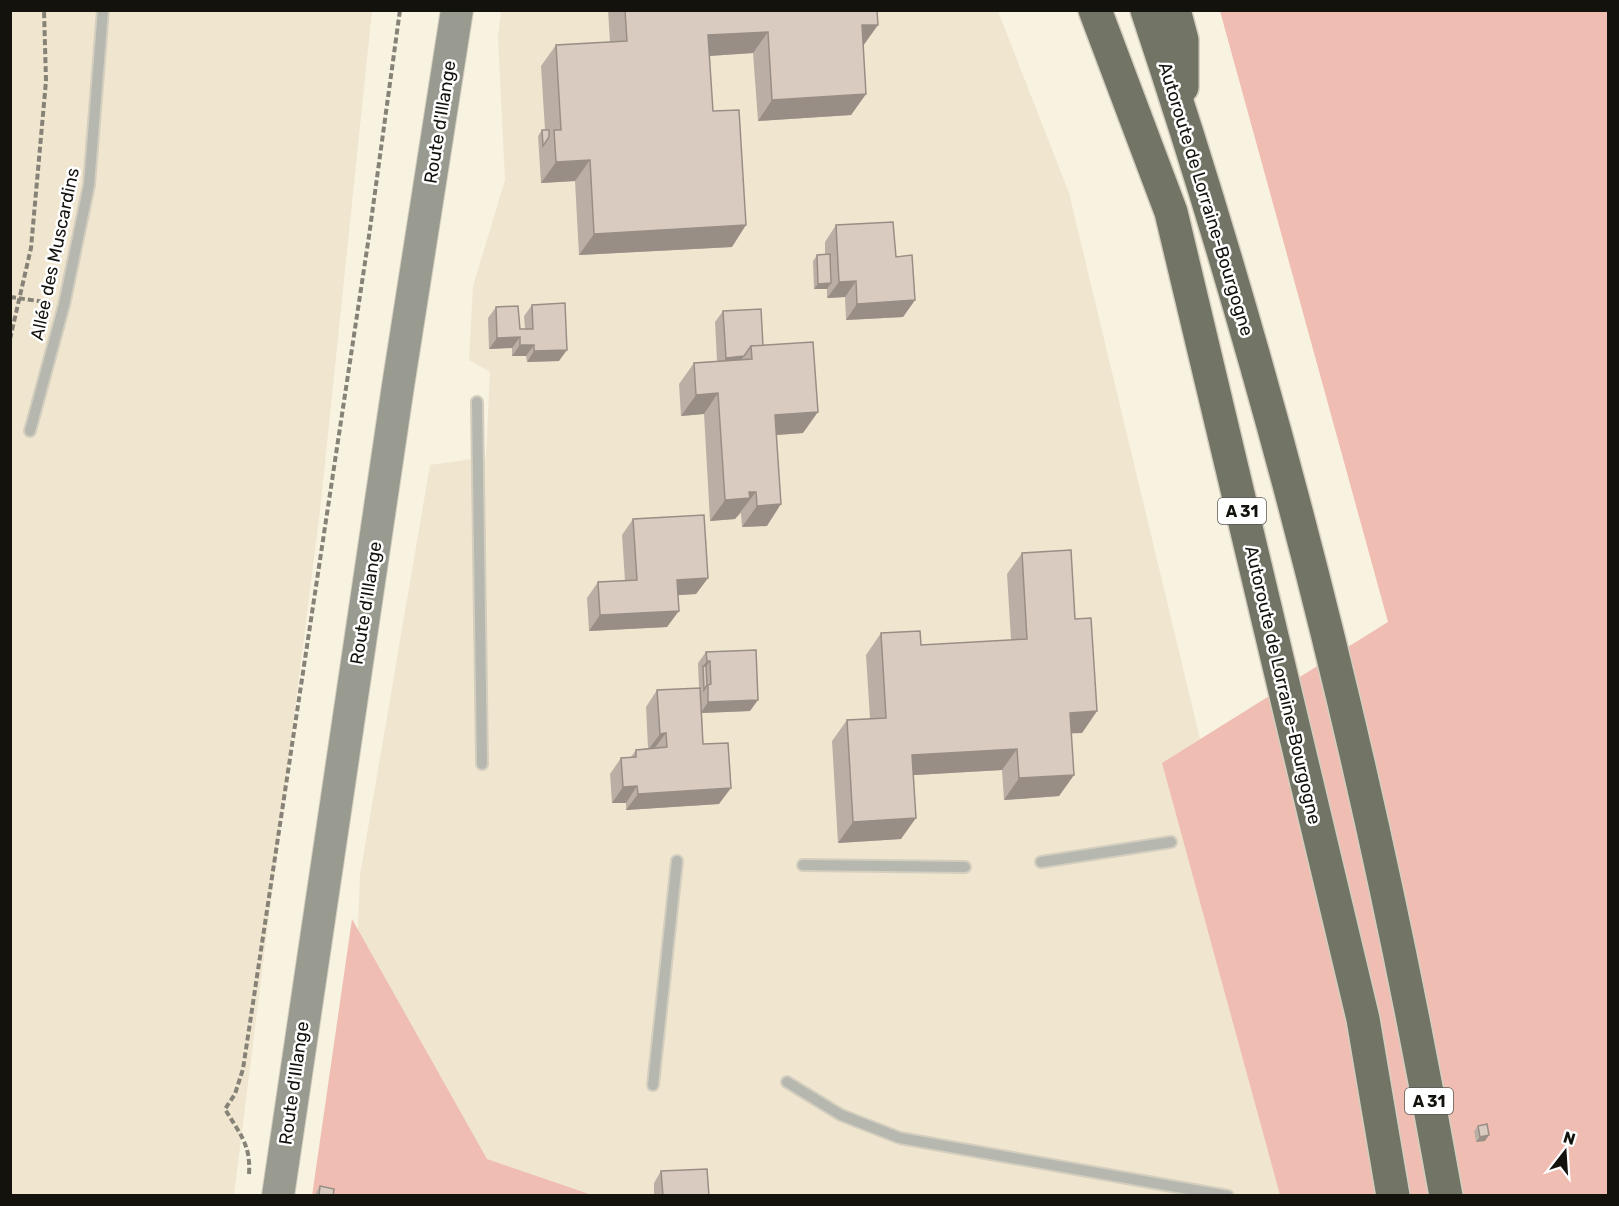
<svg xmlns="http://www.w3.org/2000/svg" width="1619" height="1206" font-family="Rubik,sans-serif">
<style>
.built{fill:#f0e6cf}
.green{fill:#f0bdb2}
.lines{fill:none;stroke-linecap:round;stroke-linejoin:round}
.service-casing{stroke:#d4cebf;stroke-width:14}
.secondary-casing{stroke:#d4cebf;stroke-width:34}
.motorway-casing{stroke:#d4cebf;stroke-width:36}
.path{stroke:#868277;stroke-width:4;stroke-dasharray:6 3;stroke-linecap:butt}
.service{stroke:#b6b8b0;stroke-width:10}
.secondary{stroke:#999b90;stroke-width:32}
.motorway{stroke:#727566;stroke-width:33}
.wall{fill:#bbafa5}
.shaded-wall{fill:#998e86}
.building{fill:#dacbc0;stroke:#998e86;stroke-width:1.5}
.labels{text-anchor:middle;stroke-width:5;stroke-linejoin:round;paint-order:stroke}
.shield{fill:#fff;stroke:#5a5955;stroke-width:1.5}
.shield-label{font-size:16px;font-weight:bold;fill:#14120c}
.street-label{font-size:18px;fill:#14120c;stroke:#fff}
</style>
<rect width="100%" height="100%" fill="#f8f2e1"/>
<g class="built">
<polygon points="10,11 372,11 320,511 234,1195 11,1195"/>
<polygon points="501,11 998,11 1069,193 1213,793 1301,1195 483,1195 354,1025 360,875 430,465 486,457 490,372 469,360 473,286 505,180 498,37"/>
</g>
<g class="green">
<polygon points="1220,11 1608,11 1608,1195 1280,1195 1162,763 1388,622"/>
<polygon points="352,919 487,1159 592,1195 312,1196"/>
</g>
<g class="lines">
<g class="service-casing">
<g id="service">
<polyline points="477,402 482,764"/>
<polyline points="30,431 64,305 89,185 103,10"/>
<polyline points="1041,862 1171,842"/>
<polyline points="803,865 965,867"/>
<polyline points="787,1082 841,1115 900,1138 1228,1196"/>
<polyline points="653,1085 677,861"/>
</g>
</g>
<g class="secondary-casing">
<polyline id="secondary" points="278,1196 398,386 457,10"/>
</g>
<g class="motorway-casing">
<g id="motorway">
<polyline points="1095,10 1171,212 1363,1019 1393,1196"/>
<path d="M 1147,10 C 1276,397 1375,794 1446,1196"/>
<polyline points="1174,10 1182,40 1182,87"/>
</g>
</g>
<g class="path">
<polyline points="10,297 45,302"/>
<polyline points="10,339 31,248 46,81 44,10"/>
<path d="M 249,1174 C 251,1144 239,1133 225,1109 L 235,1094 L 243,1069 L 369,236 L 400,10"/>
</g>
<use href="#service" class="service"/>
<use href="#secondary" class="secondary"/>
<use href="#motorway" class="motorway"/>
</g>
<g class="wall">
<polygon points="608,10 877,10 878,25 863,45 866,94 851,115 758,121 753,53 709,56 713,111 732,247 579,255 575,181 541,183 538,136 542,130 545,130 541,66 556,45 610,42"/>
<polygon points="836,225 896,257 915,300 903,317 846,320 845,297 827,298 827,289 814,289 813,261 817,255 825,255 825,242"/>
<polygon points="532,305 559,361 527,362 526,356 512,356 512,348 489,349 488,318 496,307 520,329 525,329 524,316"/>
<polygon points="723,311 763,346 803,433 777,435 767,526 742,527 741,513 735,519 710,521 704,414 681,416 679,384 694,363 717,361 715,322"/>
<polygon points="633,519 708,578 696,594 678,595 667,627 589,631 587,598 598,582 625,581 622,535"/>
<polygon points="1022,553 1075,619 1097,711 1082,733 1071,733 1074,775 1059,796 1004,800 1002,770 914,775 901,839 838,843 832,741 847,720 870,719 866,655 881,633 921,645 1011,640 1007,574"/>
<polygon points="706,652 750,711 702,713 703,744 719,804 626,810 626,803 612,803 610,774 621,758 631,757 636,750 648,748 646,707 657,690 699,688 698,663"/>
<polygon points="1478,1126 1485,1141 1476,1142 1474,1131"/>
<polygon points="661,1171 709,1196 654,1196 654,1183"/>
<polygon points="320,1186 333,1196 316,1196 316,1192"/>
</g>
<g class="shaded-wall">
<polygon points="862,25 878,25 863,46"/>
<polygon points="768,32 753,53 693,57 708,35"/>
<polygon points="866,94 851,115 758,121 772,100"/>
<polygon points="590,160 575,181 541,183 556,162"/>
<polygon points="746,225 732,247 579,255 594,234"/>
<polygon points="856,281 845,297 827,298 839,282"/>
<polygon points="831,283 827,289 814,289 818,284"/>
<polygon points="915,300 903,317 846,320 857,304"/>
<polygon points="520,337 512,348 489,349 497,338"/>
<polygon points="520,345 534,345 526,356 512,356"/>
<polygon points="567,350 559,361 527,362 534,351"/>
<polygon points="744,356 737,367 718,369 726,358"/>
<polygon points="718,393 704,414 681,416 696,395"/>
<polygon points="818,412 803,433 761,436 775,415"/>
<polygon points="749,492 756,492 735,519 710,521 725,500"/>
<polygon points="781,504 767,526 742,527 757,506"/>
<polygon points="708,578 696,594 665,596 677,580"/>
<polygon points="679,611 667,627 589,631 600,615"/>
<polygon points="707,661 710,661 703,671 703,666"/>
<polygon points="758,700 750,711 701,713 708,702"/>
<polygon points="1097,711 1082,733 1055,734 1070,713"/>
<polygon points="666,733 654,749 648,750 660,734"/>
<polygon points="1017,749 1002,770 898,776 912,755"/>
<polygon points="1074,775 1059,796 1004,800 1019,778"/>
<polygon points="637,786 626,803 612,803 623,787"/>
<polygon points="731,788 719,804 626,810 638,794"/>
<polygon points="916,818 901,839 838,843 853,822"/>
<polygon points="1489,1135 1485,1141 1476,1142 1480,1137"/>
</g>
<g class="building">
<polygon points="625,10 877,10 878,25 862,25 866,94 772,100 768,32 708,35 713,111 739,110 746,225 594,234 590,160 556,162 554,130 561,130 556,45 627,41"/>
<polygon points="542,130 549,130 549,137 543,146"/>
<polygon points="893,222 896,257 912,255 915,300 857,304 856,281 839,282 836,225"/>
<polygon points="830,254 831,283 818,284 817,255"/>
<polygon points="565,303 567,350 534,351 534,345 520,345 520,337 497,338 496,307 518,306 520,329 533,329 532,305"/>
<polygon points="761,309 763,346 751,346 744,356 726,358 723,311"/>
<polygon points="813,342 818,412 775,415 781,504 757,506 756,492 749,492 750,498 725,500 718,393 696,395 694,363 752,359 751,346"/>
<polygon points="704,515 708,578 677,580 679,611 600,615 598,582 637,580 633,519"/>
<polygon points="1071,550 1075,619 1091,618 1097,711 1070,713 1074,775 1019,778 1017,749 912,755 916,818 853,822 847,720 886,718 881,633 920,631 921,645 1027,639 1022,553"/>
<polygon points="756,650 758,700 708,702 708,685 711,684 710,661 707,661 706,652"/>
<polygon points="703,666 706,666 707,685 704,690"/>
<polygon points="700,688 703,744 728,743 731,788 638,794 637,786 623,787 621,758 636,757 636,750 667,747 666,733 660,734 657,690"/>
<polygon points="1487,1124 1489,1135 1480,1137 1478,1126"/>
<polygon points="707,1169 709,1196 663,1196 661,1171"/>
<polygon points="320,1186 334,1189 333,1196 319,1196"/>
</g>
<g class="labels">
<g class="shield">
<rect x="1218" y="498" width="48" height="26" rx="4.5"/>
<rect x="1405" y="1088" width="48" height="26" rx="4.5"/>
</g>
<g class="shield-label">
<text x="1242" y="517">A 31</text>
<text x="1429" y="1107">A 31</text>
</g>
<g class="street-label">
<text transform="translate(440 122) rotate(-81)" y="6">Route d'Illange</text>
<text transform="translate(1206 199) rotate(73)" y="6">Autoroute de Lorraine-Bourgogne</text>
<text transform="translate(55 254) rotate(-78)" y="6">Allée des Muscardins</text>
<text transform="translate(366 603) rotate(-81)" y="6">Route d'Illange</text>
<text transform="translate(1283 685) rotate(77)" y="6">Autoroute de Lorraine-Bourgogne</text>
<text transform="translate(294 1083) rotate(-82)" y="6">Route d'Illange</text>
</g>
</g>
<rect width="1619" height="1206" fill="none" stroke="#14120c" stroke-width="24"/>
<g transform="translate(1565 1152) rotate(17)" stroke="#ffffff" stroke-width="4.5" paint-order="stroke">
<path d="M0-4.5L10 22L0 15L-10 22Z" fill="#14120c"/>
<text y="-9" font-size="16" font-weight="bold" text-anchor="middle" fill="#14120c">N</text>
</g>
</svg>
